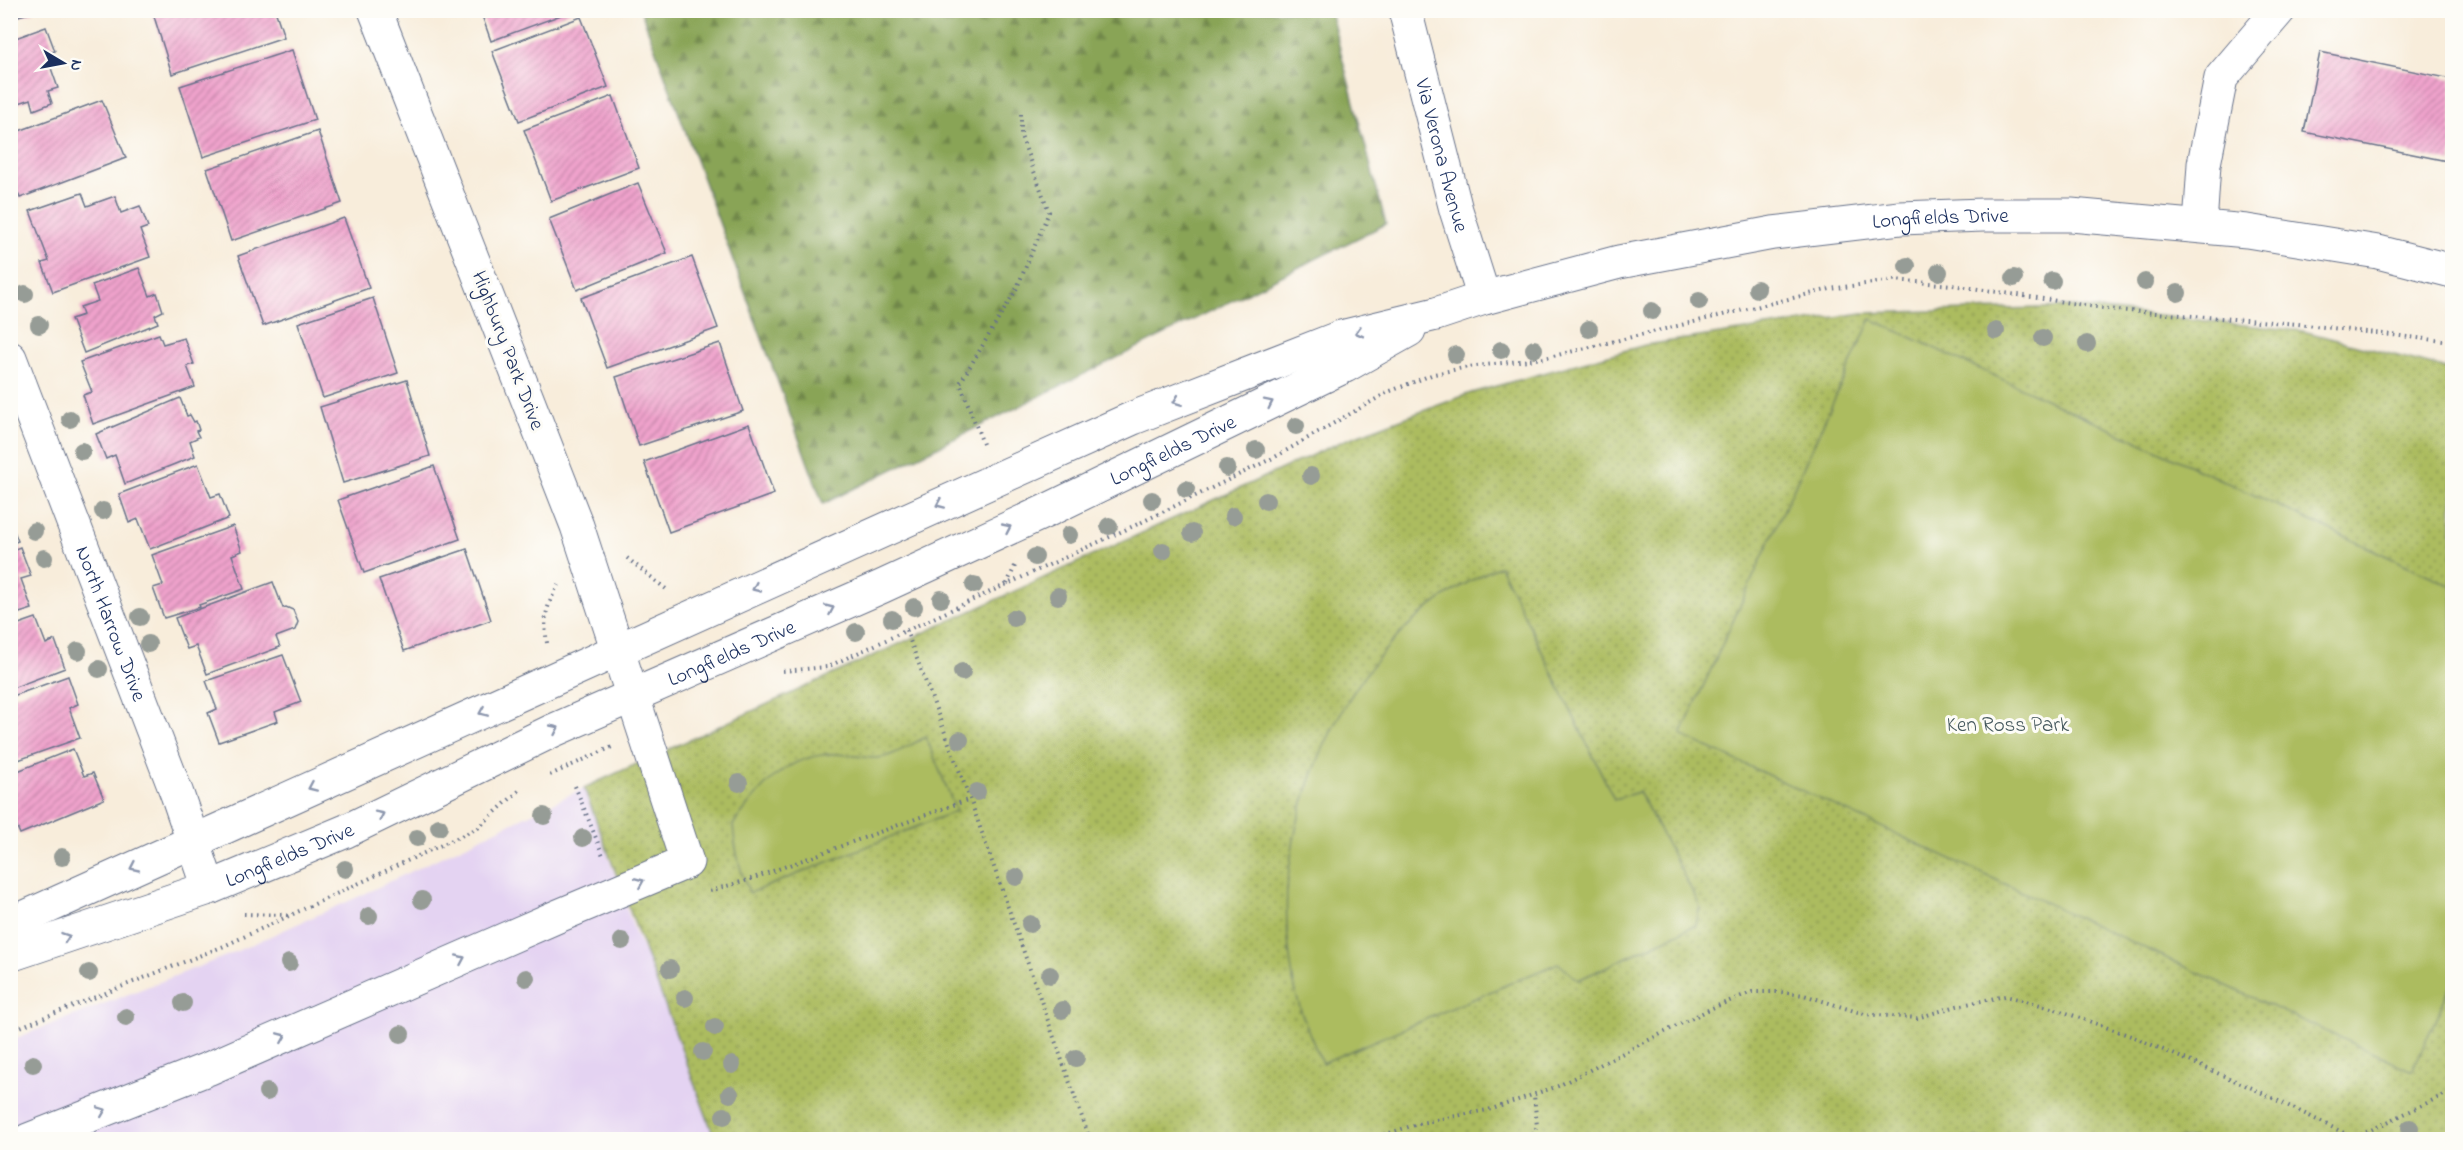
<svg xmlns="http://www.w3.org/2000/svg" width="2463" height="1150" font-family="'Indie Flower',sans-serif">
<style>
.built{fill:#e4d3f2}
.forest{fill:url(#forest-firs);stroke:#526a5a;stroke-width:1.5}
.park{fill:url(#park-dots);stroke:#64765e;stroke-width:1.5}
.pitch{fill:#acbc5f;stroke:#64765e;stroke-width:1.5}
.building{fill:url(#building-hatch)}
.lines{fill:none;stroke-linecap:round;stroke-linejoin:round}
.minor-casing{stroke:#68728a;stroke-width:35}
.path{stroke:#68728a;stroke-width:4;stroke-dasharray:1.5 4.5;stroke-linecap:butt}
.minor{stroke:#fff;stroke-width:33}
.tree{fill:#969c96}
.oneway{stroke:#8d97ae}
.labels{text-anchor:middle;stroke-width:6;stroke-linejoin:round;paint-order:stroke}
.street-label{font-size:21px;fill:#1b2f5e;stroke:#fdfcf7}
.park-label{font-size:21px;fill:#46595e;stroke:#fdfcf7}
</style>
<defs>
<pattern id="forest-firs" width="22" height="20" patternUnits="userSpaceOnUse" patternTransform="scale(1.5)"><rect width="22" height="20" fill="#89a456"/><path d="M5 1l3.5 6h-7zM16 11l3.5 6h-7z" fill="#6f864a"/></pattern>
<pattern id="park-dots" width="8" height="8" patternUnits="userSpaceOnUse" patternTransform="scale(1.5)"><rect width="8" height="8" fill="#acbc5f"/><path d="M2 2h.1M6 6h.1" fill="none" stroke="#8b9952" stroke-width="1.8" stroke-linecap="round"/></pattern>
<pattern id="building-hatch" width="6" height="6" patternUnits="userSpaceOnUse" patternTransform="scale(1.5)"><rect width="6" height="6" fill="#f0a3cc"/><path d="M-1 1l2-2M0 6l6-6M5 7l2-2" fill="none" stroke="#c285a9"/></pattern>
</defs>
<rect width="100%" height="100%" fill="#fdfcf7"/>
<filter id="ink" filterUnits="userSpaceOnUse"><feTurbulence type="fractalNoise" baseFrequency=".0167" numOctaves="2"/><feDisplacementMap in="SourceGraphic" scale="12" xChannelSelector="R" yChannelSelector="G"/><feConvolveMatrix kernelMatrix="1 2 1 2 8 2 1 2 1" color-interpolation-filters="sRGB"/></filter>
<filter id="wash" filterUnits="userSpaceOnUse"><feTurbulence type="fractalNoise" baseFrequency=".008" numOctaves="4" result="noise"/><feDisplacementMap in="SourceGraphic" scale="24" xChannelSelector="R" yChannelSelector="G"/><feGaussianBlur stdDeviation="1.35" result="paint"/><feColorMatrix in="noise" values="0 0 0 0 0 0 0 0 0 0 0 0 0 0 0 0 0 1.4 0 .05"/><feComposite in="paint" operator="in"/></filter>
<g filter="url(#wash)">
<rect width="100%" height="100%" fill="#f8eddb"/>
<polygon class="built" points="584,788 636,935 671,1007 720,1140 11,1140 11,1040 226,956 362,895"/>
<polygon class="forest" points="641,11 1330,11 1386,224 823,504"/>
<polygon class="park" points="2073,307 2303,331 2452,370 2452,1139 715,1139 584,788 1345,440 1471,393 1645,345 1862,313"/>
<g class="pitch">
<polygon points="1871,319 2452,586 2452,983 2412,1071 1681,735"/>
<path d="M 1500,566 L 1614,799 L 1639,792 L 1700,906 L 1696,925 L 1578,980 L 1558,963 L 1322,1063 C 1309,1033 1296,1004 1292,972 C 1287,939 1284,904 1289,871 C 1299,786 1338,697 1399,635 C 1427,605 1463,583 1500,566 Z"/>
<path d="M 926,737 L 956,811 L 750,893 C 739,871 735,849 733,825 C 760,788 785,755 834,754 C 848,754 862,758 875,758 C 892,758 911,744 926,737 Z"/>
</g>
<g id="blocks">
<g class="building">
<polygon points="10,10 33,10 34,12 10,18"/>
<polygon points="152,10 275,10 284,37 172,74"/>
<polygon points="480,10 572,10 572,11 491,41"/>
<polygon points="581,17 608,87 519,121 492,51"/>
<polygon points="46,27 55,51 46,54 58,88 48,91 52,103 34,110 31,99 10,106 10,40"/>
<polygon points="292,50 315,120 203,157 180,86"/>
<polygon points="2320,52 2452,79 2452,162 2304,132"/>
<polygon points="613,96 639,168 551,201 524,130"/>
<polygon points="102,100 126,158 20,198 10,175 10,132 18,129 19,131"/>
<polygon points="318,131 342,203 231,241 207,169"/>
<polygon points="638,183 667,253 577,290 549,219"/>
<polygon points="82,193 87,206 115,196 121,213 140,206 148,227 140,230 150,257 53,292 42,263 49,261 30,211"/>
<polygon points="344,218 369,288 263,326 238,256"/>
<polygon points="692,257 718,328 607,368 581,298"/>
<polygon points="139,268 150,296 157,293 163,311 155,315 158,323 84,353 71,319 83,315 80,307 98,301 92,285"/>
<polygon points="373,298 398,373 323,398 298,323"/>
<polygon points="159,334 163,344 184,338 194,364 187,366 195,387 93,424 83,395 92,392 80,362"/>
<polygon points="720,343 743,411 639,446 616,377"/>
<polygon points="407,380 430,456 343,483 320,407"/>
<polygon points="180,398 187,416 190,415 194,422 196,421 199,430 196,431 199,437 190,441 195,456 125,484 115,455 106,459 96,434"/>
<polygon points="749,424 774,494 669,532 644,462"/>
<polygon points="198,464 211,497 220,494 229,518 150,549 138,519 129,523 119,494"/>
<polygon points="434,466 460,539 364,573 338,500"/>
<polygon points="10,521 18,541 10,544"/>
<polygon points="233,526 242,551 232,555 244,589 199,605 200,607 164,618 153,588 163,585 152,555"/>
<polygon points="20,547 31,576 21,579 32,609 10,616 10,551"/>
<polygon points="467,549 491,620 404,651 379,579"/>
<polygon points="273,582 283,608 286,607 293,610 298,622 295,630 276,637 280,647 207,674 196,646 187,649 175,618"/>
<polygon points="36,618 46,644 55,640 65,668 10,689 10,627"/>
<polygon points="283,655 301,702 275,712 278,721 219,742 208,713 217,709 206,681"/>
<polygon points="68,676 78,704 69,708 80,738 10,763 10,697"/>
<polygon points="73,749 84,776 93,773 104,799 20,834 12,816 10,816 10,774"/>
</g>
</g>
</g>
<g filter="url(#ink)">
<use href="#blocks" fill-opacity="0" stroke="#68728a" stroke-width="1.5"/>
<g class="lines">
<g class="minor-casing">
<g id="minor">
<path id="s1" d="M 1405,10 L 1456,210 L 1484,298"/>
<polyline points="2200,226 2204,164 2221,78 2279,10"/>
<path id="s2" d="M 10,358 L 177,794 L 209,888"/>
<path id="s3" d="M 10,924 L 1133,418 L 1341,337 L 1436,314 L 1484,298 L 1619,262 L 1773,233 L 1900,218 L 1983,215 L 2071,215 L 2247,231 L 2378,252 L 2452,271"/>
<path id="s4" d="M 10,955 L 209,888 L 346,831 L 552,731 L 881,587 L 1046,511 L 1345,366 L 1409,330"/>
<polyline points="28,1140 210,1068 556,917 687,862 577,526 375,10"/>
</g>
</g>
<g class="path">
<polyline points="983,444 960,383 1016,290 1049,212 1021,136 1021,111"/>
<polyline points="627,558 666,589"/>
<polyline points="1007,584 1015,566"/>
<polyline points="906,630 970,799 1090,1140"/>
<path d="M 547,643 C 543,617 546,608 558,585"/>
<polyline points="783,671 827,667 1140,523 1275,457 1388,392 1434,374 1468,367 1545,358 1830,289 1894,280 1952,285 2116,310 2298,324 2452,342"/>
<polyline points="550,775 612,747"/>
<polyline points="575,786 604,858"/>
<polyline points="710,891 751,879 970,799"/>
<polyline points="244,914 290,915"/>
<polyline points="10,1031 224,946 478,828 522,788"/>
<polyline points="1367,1140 1421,1123 1492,1109 1558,1086 1712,1008 1752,992 1780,992 1804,995 1864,1014 1917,1018 1957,1006 2005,996 2026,1001 2055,1009 2131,1036 2252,1088 2352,1137"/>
<polyline points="1531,1140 1537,1126 1534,1095"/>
<polyline points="2350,1140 2452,1091"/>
</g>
<use href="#minor" class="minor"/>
</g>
<g class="tree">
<circle cx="1907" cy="266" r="9"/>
<circle cx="1939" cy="272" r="9"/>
<circle cx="2014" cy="278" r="9"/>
<circle cx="2052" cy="281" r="9"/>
<circle cx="2145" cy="282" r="9"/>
<circle cx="1757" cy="289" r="9"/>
<circle cx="2178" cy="293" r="9"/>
<circle cx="25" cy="294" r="9"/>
<circle cx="1699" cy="301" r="9"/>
<circle cx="1652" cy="311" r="9"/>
<circle cx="39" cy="325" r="9"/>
<circle cx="1589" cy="329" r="9"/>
<circle cx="1996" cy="331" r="9"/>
<circle cx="2043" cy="338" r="9"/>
<circle cx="2087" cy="344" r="9"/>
<circle cx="1534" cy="349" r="9"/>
<circle cx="1501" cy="350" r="9"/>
<circle cx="1456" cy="355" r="9"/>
<circle cx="70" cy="419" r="9"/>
<circle cx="1296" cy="426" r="9"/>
<circle cx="1256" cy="450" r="9"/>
<circle cx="82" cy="451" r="9"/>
<circle cx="1227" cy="468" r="9"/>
<circle cx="1311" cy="476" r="9"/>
<circle cx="1186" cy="489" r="9"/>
<circle cx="1152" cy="500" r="9"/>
<circle cx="1266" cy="501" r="9"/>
<circle cx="103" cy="511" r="9"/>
<circle cx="1233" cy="516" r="9"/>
<circle cx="1109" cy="526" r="9"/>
<circle cx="34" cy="531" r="9"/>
<circle cx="1192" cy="533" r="9"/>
<circle cx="1069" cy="535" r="9"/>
<circle cx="1163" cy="551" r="9"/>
<circle cx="1035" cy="557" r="9"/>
<circle cx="44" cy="558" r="9"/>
<circle cx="974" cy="585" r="9"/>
<circle cx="1058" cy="596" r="9"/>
<circle cx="941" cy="599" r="9"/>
<circle cx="914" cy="607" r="9"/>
<circle cx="140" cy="617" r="9"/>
<circle cx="1014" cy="618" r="9"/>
<circle cx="892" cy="619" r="9"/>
<circle cx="856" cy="632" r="9"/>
<circle cx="148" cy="644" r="9"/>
<circle cx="78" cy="651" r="9"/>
<circle cx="99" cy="669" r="9"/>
<circle cx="962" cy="672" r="9"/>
<circle cx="960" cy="740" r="9"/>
<circle cx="739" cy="783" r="9"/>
<circle cx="977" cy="792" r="9"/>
<circle cx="544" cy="816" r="9"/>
<circle cx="439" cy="827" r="9"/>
<circle cx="417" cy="838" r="9"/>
<circle cx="583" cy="838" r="9"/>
<circle cx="62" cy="857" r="9"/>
<circle cx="345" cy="869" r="9"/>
<circle cx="1016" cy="877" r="9"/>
<circle cx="422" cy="900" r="9"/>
<circle cx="369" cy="916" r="9"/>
<circle cx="1030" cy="924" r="9"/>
<circle cx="622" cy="941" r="9"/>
<circle cx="289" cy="963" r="9"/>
<circle cx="670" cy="969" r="9"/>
<circle cx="89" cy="973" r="9"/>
<circle cx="1050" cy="975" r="9"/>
<circle cx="526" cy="978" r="9"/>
<circle cx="685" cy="998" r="9"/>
<circle cx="183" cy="1003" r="9"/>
<circle cx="1062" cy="1010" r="9"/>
<circle cx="126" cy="1017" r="9"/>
<circle cx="715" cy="1027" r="9"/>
<circle cx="401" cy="1034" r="9"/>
<circle cx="703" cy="1052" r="9"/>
<circle cx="1076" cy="1058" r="9"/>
<circle cx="33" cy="1064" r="9"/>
<circle cx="732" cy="1065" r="9"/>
<circle cx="267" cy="1092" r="9"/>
<circle cx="730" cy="1094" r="9"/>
<circle cx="724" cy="1116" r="9"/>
<circle cx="2410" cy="1128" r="9"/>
</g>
<defs><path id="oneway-chevron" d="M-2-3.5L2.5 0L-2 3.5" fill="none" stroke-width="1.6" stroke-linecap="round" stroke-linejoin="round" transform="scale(1.5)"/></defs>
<g class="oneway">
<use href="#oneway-chevron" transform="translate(1359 332) rotate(165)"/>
<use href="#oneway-chevron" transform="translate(1177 401) rotate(159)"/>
<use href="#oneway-chevron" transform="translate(1269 403) rotate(-26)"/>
<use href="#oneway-chevron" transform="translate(940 504) rotate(156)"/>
<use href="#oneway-chevron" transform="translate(1007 528) rotate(-25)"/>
<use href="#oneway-chevron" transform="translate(756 588) rotate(155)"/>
<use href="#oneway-chevron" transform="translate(830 609) rotate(-24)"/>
<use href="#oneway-chevron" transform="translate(483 712) rotate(157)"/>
<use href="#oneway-chevron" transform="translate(555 729) rotate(-25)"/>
<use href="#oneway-chevron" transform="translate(312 787) rotate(156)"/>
<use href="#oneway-chevron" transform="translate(380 815) rotate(-26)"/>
<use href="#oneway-chevron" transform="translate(134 867) rotate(155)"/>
<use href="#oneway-chevron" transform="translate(640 882) rotate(-23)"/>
<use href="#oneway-chevron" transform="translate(66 937) rotate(-19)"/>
<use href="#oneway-chevron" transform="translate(461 959) rotate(-24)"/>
<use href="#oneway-chevron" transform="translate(282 1037) rotate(-23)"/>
<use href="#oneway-chevron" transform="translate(102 1111) rotate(-22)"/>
</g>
</g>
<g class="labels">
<g class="street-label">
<text dy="7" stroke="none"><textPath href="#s1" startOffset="150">Via Verona Avenue</textPath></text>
<text dy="7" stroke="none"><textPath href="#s3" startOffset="2068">Longfields Drive</textPath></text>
<text transform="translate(509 350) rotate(69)" y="7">Highbury Park Drive</text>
<text dy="7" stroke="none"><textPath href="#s4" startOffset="1269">Longfields Drive</textPath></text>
<text dy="7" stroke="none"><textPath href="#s2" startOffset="284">North Harrow Drive</textPath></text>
<text dy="7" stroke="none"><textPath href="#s4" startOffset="783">Longfields Drive</textPath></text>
<text dy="7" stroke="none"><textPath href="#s4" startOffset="297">Longfields Drive</textPath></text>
</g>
<g class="park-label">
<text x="2008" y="731">Ken Ross Park</text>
</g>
</g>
<rect width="2463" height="1150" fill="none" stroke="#fdfcf7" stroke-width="36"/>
<g transform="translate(63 63) rotate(100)" stroke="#fdfcf7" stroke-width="4.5" paint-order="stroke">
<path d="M0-4.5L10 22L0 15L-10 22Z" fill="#1b2f5e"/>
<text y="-9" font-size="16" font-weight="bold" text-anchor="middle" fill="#1b2f5e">N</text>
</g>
</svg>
